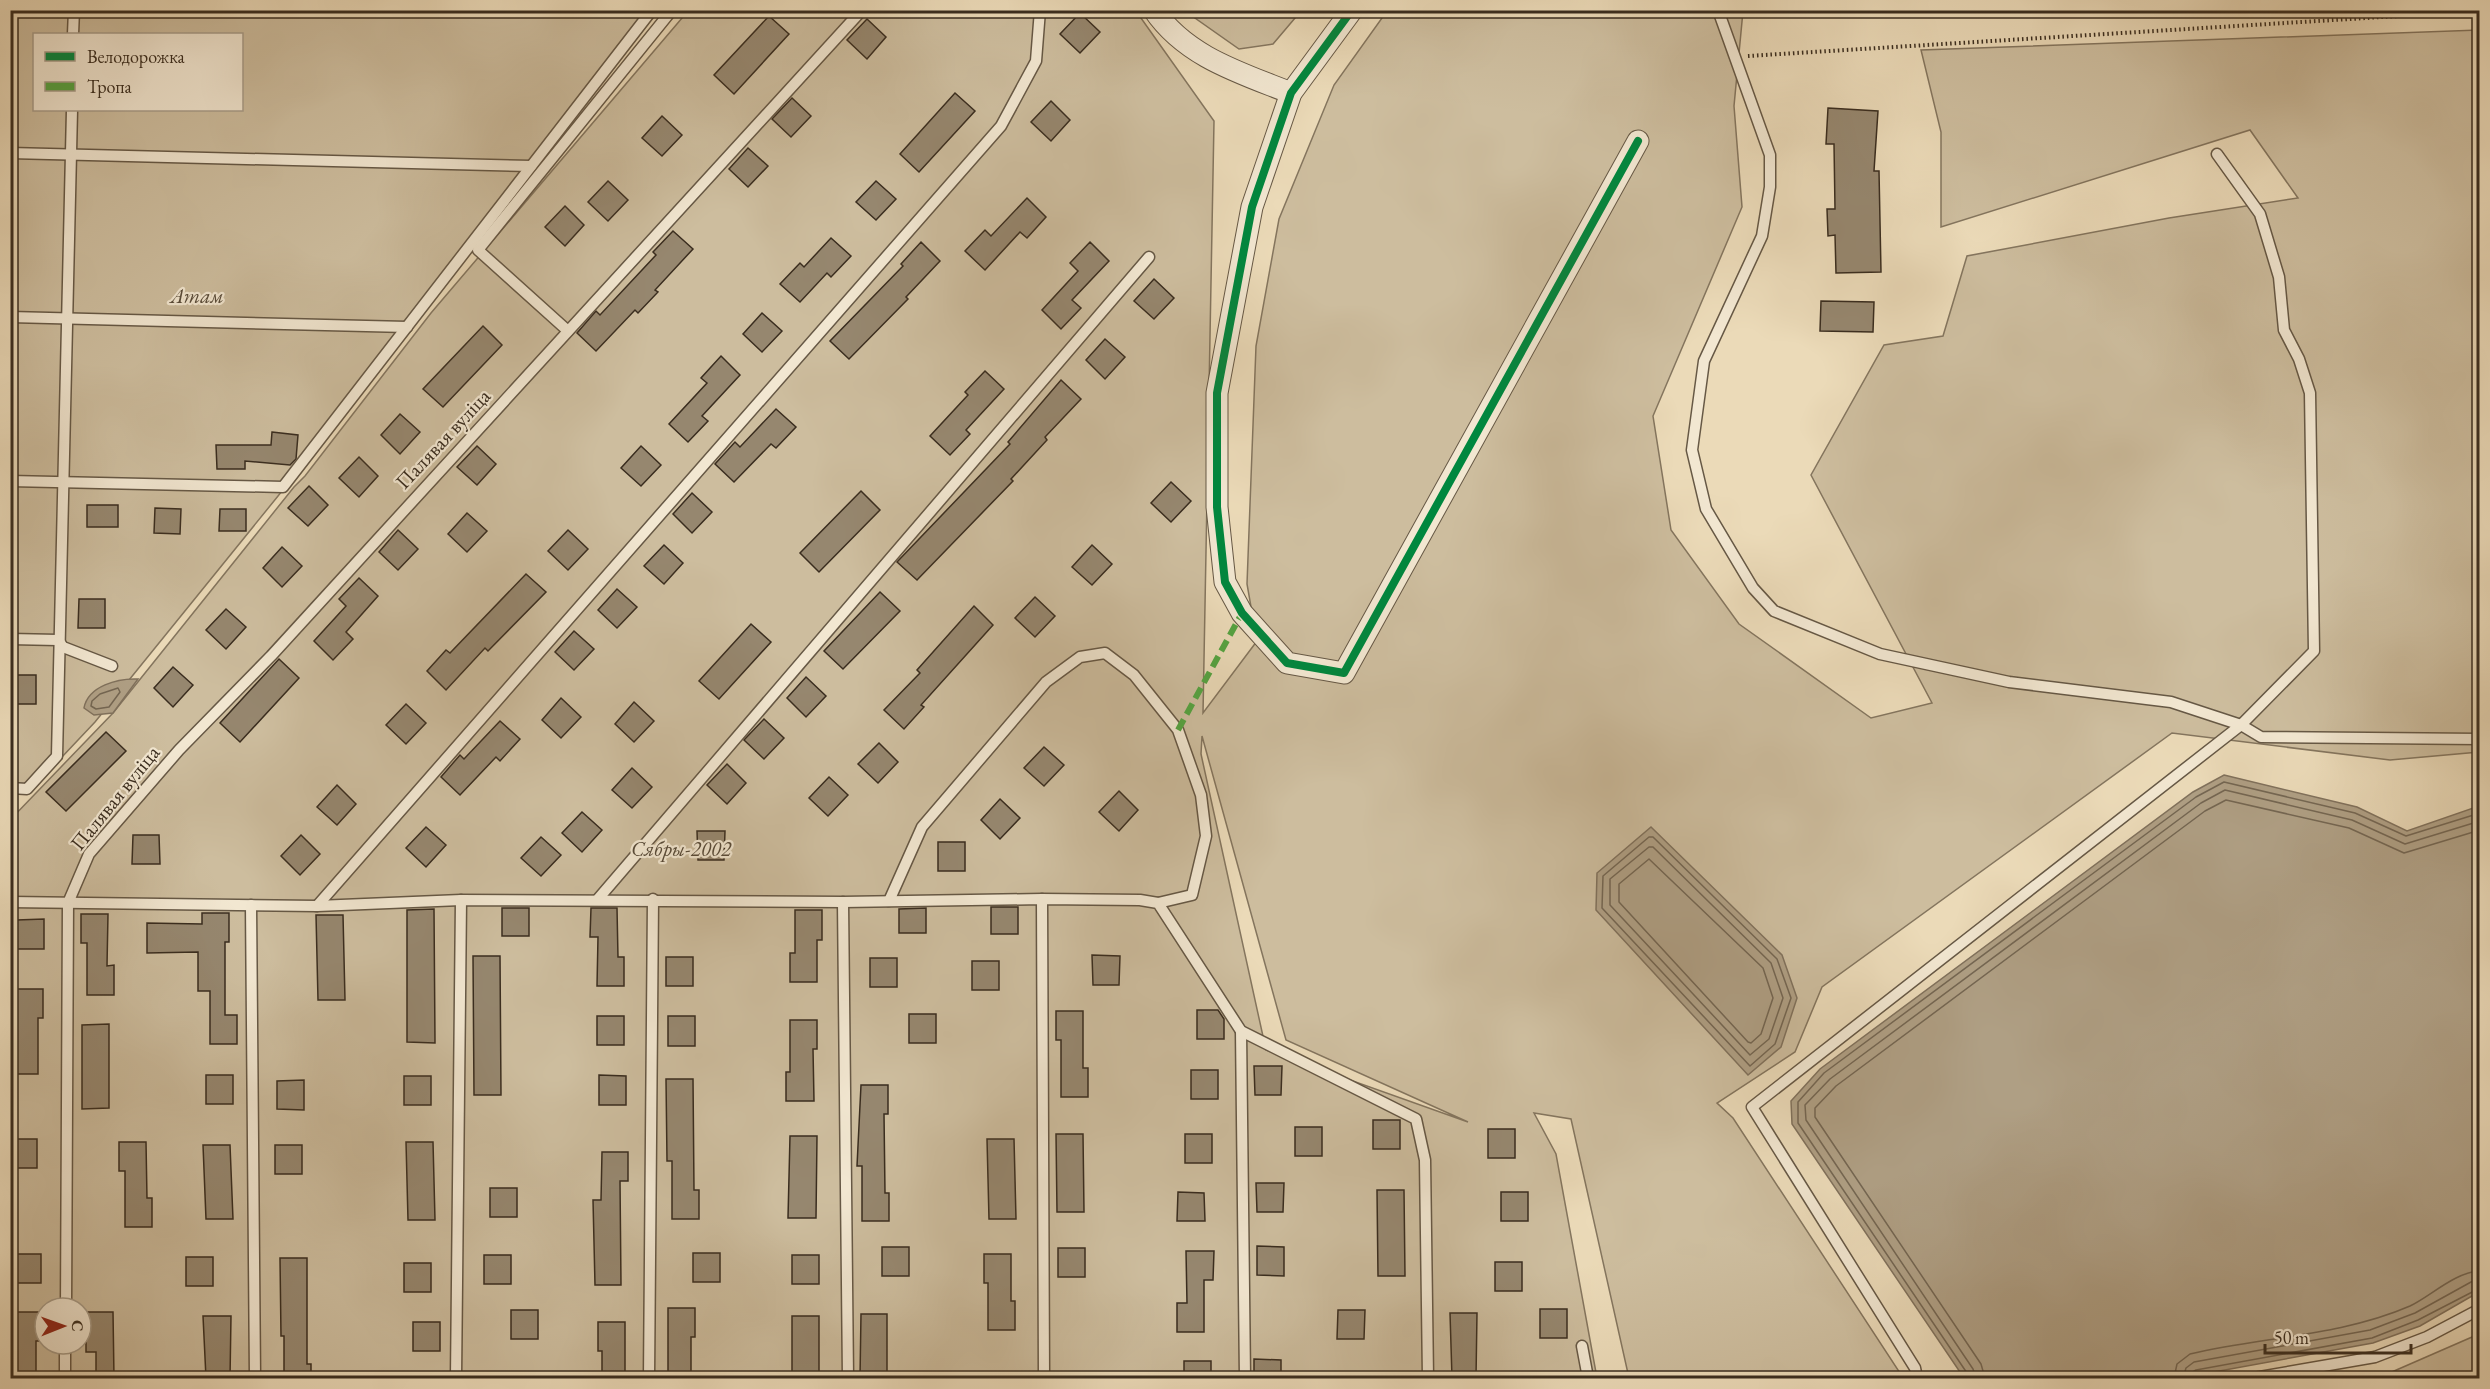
<svg xmlns="http://www.w3.org/2000/svg" width="2490" height="1389" font-family="'EB Garamond',serif">
<style>
.green{fill:#cdbd9e;stroke:#84755e;stroke-width:1.5;fill-rule:evenodd}
.water{fill:#af9f84;stroke:#80715c;stroke-width:1.5}
.lines{fill:none;stroke-linecap:round;stroke-linejoin:round}
.shore{stroke:#746652;stroke-width:1.5}
.building{fill:#96876f;stroke:#3a2d1f;stroke-width:1.5}
.lane-casing{stroke:#665845;stroke-width:13}
.street-casing{stroke:#665845;stroke-width:23}
.path{stroke:#3a2d1f;stroke-width:4;stroke-dasharray:1.5 3;stroke-linecap:butt}
.lane{stroke:#f2e7d1;stroke-width:10}
.street{stroke:#f2e7d1;stroke-width:21}
.quiet{stroke:#54a441;stroke-width:6;stroke-dasharray:12 6;stroke-linecap:butt}
.cycleway-casing{stroke:#f2e7d1;stroke-width:11}
.cycleway{stroke:#00873e;stroke-width:8}
.labels{text-anchor:middle;stroke-width:4.5;stroke-linejoin:round;paint-order:stroke}
.park-label{font-size:21px;font-style:italic;fill:#574a38;stroke:#f2e7d1}
.street-label{font-size:21px;fill:#3a2d1f;stroke:#f2e7d1}
</style>
<rect width="100%" height="100%" fill="#ebdab8"/>
<filter id="stains"><feTurbulence type="fractalNoise" baseFrequency=".00333" numOctaves="4"/><feColorMatrix values="0 0 0 0 .2 0 0 0 0 .09 0 0 0 0 .02 0 0 0 .5 -.17"/></filter>
<radialGradient id="worn" r=".72"><stop offset=".6" stop-color="#630" stop-opacity="0"/><stop offset="1" stop-color="#630" stop-opacity=".3"/></radialGradient>
<g class="green">
<path d="M 11,11 L 652,11 L 308,459 L 95,722 L 27,794 L 11,794 ZM 34,34 L 242,34 L 242,110 L 34,110 Z"/>
<path d="M 688,11 L 1136,11 L 1214,121 L 1203,713 L 1257,641 L 1247,584 L 1256,346 L 1279,219 L 1334,85 L 1387,11 L 1743,11 L 1734,106 L 1742,207 L 1653,416 L 1671,530 L 1739,624 L 1871,718 L 1932,703 L 1811,475 L 1884,345 L 1943,336 L 1967,256 L 2169,218 L 2298,198 L 2250,130 L 1941,227 L 1941,132 L 1921,50 L 2479,30 L 2479,752 L 2390,760 L 2172,733 L 1822,987 L 1795,1052 L 1717,1103 L 1733,1118 L 1900,1373 L 1901,1378 L 1629,1378 L 1571,1119 L 1534,1113 L 1556,1154 L 1597,1378 L 11,1378 L 10,820 L 113,713 L 294,487 L 305,476 L 431,313 ZM 1202,736 L 1286,1040 L 1468,1122 L 1266,1050 L 1201,754 ZM 45,1308 L 81,1308 L 81,1344 L 45,1344 Z"/>
<polygon points="1185,11 1301,11 1273,44 1239,49"/>
<polygon points="2479,1334 2479,1378 2378,1378"/>
</g>
<g class="water">
<path d="M 138,679 L 113,713 L 94,715 L 84,708 C 88,686 118,678 138,679 Z"/>
<polygon points="2224,775 2357,807 2407,831 2479,806 2479,1292 2420,1326 2373,1343 2181,1378 1964,1378 1792,1124 1791,1101 1820,1069 2193,792"/>
<polygon points="1651,827 1782,955 1797,998 1781,1047 1748,1075 1596,910 1597,873"/>
</g>
<g class="lines">
<g class="shore">
<polygon points="118,688 120,692 109,707 96,709 91,706 92,701 100,694"/>
<polygon points="1649,837 1653,837 1777,959 1791,998 1775,1044 1750,1066 1602,908 1603,876"/>
<polygon points="1649,847 1653,847 1771,963 1783,998 1769,1039 1750,1055 1610,905 1610,879"/>
<polygon points="1649,859 1763,968 1773,998 1761,1034 1751,1043 1748,1042 1619,902 1619,884"/>
<polyline points="1968,1378 1967,1373 1798,1123 1798,1102 1824,1073 2196,797 2224,782 2355,813 2406,836 2480,813"/>
<polyline points="1976,1378 1973,1369 1806,1120 1805,1105 1830,1079 2201,803 2225,790 2352,820 2405,844 2480,821"/>
<polyline points="1985,1378 1981,1364 1815,1117 1815,1108 1836,1086 2205,811 2226,800 2349,828 2404,853 2480,830"/>
<path d="M 2174,1378 L 2177,1364 L 2190,1354 C 2262,1337 2341,1336 2410,1306 C 2431,1296 2455,1272 2480,1271"/>
<polyline points="2183,1378 2186,1368 2194,1362 2370,1330 2415,1313 2471,1282 2480,1280"/>
<polyline points="2190,1378 2191,1373 2196,1370 2372,1338 2418,1320 2480,1288"/>
</g>
</g>
<g class="building">
<polygon points="1080,13 1100,32 1080,53 1060,34"/>
<polygon points="769,16 789,34 734,94 714,75"/>
<polygon points="867,19 886,37 867,59 847,40"/>
<polygon points="955,93 975,111 919,172 900,154"/>
<polygon points="792,98 811,116 791,137 772,119"/>
<polygon points="1051,101 1070,120 1051,141 1031,122"/>
<polygon points="1828,108 1878,111 1874,171 1879,171 1881,272 1836,273 1835,235 1828,236 1827,209 1835,209 1834,144 1826,144"/>
<polygon points="662,116 682,135 662,156 642,138"/>
<polygon points="748,148 768,166 748,187 729,169"/>
<polygon points="608,181 628,200 608,221 588,202"/>
<polygon points="876,181 896,199 876,220 856,202"/>
<polygon points="1027,198 1046,217 1027,238 1020,232 985,270 965,251 985,230 991,236"/>
<polygon points="565,206 584,225 565,246 545,227"/>
<polygon points="673,231 693,249 655,290 658,292 638,313 635,310 596,351 577,333 596,311 600,315 656,255 653,252"/>
<polygon points="831,238 851,256 831,277 827,273 800,302 780,284 800,263 804,267"/>
<polygon points="921,242 940,261 906,297 908,299 849,359 830,341 903,266 901,264"/>
<polygon points="1090,242 1109,261 1072,300 1081,308 1061,329 1042,310 1078,271 1070,263"/>
<polygon points="1154,279 1174,298 1154,319 1134,301"/>
<polygon points="1821,301 1874,302 1873,332 1820,331"/>
<polygon points="762,313 782,331 762,352 743,334"/>
<polygon points="483,326 502,345 443,407 423,389"/>
<polygon points="1105,339 1125,357 1105,379 1086,360"/>
<polygon points="721,356 740,375 702,416 708,421 688,442 669,424 707,383 701,378"/>
<polygon points="985,371 1004,389 966,430 970,434 950,455 930,436 968,395 965,392"/>
<polygon points="1061,380 1081,399 1045,437 1047,440 1011,479 1013,481 917,580 897,562 1010,444 1008,442"/>
<polygon points="776,409 796,427 776,448 771,444 734,482 715,464 735,442 740,447"/>
<polygon points="400,414 420,432 400,454 381,435"/>
<polygon points="272,432 298,435 296,459 290,465 245,461 245,469 217,469 216,445 271,445"/>
<polygon points="477,446 496,464 477,485 457,467"/>
<polygon points="641,446 661,465 641,486 621,468"/>
<polygon points="359,457 378,476 359,497 339,478"/>
<polygon points="1171,482 1191,501 1171,522 1151,503"/>
<polygon points="309,486 328,505 308,526 288,508"/>
<polygon points="861,491 880,510 819,572 800,553"/>
<polygon points="692,493 712,512 692,533 673,514"/>
<rect x="87" y="505" width="31" height="22"/>
<polygon points="155,508 181,509 180,534 154,533"/>
<polygon points="220,509 246,509 246,531 219,531"/>
<polygon points="467,513 487,531 467,552 448,534"/>
<polygon points="398,530 418,549 398,570 379,552"/>
<polygon points="568,530 588,549 568,570 548,551"/>
<polygon points="664,545 683,563 664,584 644,566"/>
<polygon points="1092,545 1112,564 1092,585 1072,567"/>
<polygon points="282,547 302,566 282,587 263,568"/>
<polygon points="526,574 546,592 488,651 485,648 446,690 427,671 446,650 450,653"/>
<polygon points="359,578 378,596 346,632 353,639 333,660 314,641 346,606 339,599"/>
<polygon points="617,589 637,607 617,628 598,610"/>
<polygon points="880,592 900,611 843,669 824,651"/>
<polygon points="1035,597 1055,616 1035,637 1015,618"/>
<polygon points="79,599 105,599 105,628 78,628"/>
<polygon points="974,606 993,625 921,705 924,707 904,729 884,710 920,673 917,670"/>
<polygon points="226,609 246,627 226,649 206,630"/>
<polygon points="751,624 771,642 719,699 699,681"/>
<polygon points="574,631 594,649 574,670 555,652"/>
<polygon points="279,659 299,678 240,742 220,723"/>
<polygon points="173,667 193,685 173,707 154,688"/>
<rect x="10" y="675" width="26" height="29"/>
<polygon points="806,677 826,696 806,717 787,698"/>
<polygon points="561,698 581,717 561,738 542,720"/>
<polygon points="634,702 654,721 634,742 615,724"/>
<polygon points="406,704 426,723 406,744 386,725"/>
<polygon points="764,719 784,738 764,759 744,740"/>
<polygon points="500,721 520,739 500,761 496,757 460,795 441,777 460,755 464,759"/>
<polygon points="106,732 126,751 66,811 46,792"/>
<polygon points="879,743 898,762 878,783 858,764"/>
<polygon points="1044,747 1064,765 1044,786 1024,768"/>
<polygon points="727,764 746,783 727,804 707,785"/>
<polygon points="632,768 652,787 632,808 612,790"/>
<polygon points="829,777 848,795 828,816 809,798"/>
<polygon points="337,785 356,804 337,825 317,807"/>
<polygon points="1119,791 1138,810 1119,831 1099,812"/>
<polygon points="1000,799 1020,818 1000,839 981,820"/>
<polygon points="582,812 602,830 582,852 562,833"/>
<polygon points="426,827 446,845 426,867 406,848"/>
<polygon points="697,831 725,831 724,860 698,860"/>
<polygon points="133,835 159,835 160,864 132,864"/>
<polygon points="301,835 320,854 300,875 281,856"/>
<polygon points="541,837 561,855 541,876 521,858"/>
<rect x="938" y="842" width="27" height="29"/>
<rect x="991" y="907" width="27" height="27"/>
<rect x="502" y="908" width="27" height="28"/>
<polygon points="591,908 617,908 618,957 624,957 624,986 597,986 598,937 590,937"/>
<polygon points="926,908 926,933 899,933 899,909"/>
<polygon points="434,909 435,1043 407,1042 407,910"/>
<polygon points="795,910 822,910 822,940 817,940 817,982 790,982 790,953 795,953"/>
<polygon points="202,913 229,913 229,942 225,942 225,1015 237,1015 237,1044 210,1044 210,991 198,991 198,952 147,953 147,923 202,924"/>
<polygon points="81,914 108,914 107,966 114,965 114,995 87,995 87,943 81,943"/>
<polygon points="316,915 343,915 345,1000 318,1000"/>
<polygon points="44,919 44,949 17,949 17,920"/>
<polygon points="1092,955 1120,956 1119,985 1093,985"/>
<polygon points="473,956 500,956 501,1095 474,1095"/>
<rect x="666" y="957" width="27" height="29"/>
<rect x="870" y="958" width="27" height="29"/>
<rect x="972" y="961" width="27" height="29"/>
<polygon points="16,989 43,989 43,1018 38,1018 38,1074 11,1074 11,1045 15,1045"/>
<polygon points="1197,1010 1218,1010 1224,1019 1224,1039 1197,1039"/>
<polygon points="1056,1011 1083,1011 1083,1068 1088,1068 1088,1097 1061,1097 1061,1040 1056,1040"/>
<rect x="909" y="1014" width="27" height="29"/>
<rect x="597" y="1016" width="27" height="29"/>
<rect x="668" y="1016" width="27" height="30"/>
<polygon points="790,1020 817,1020 817,1049 813,1049 814,1101 786,1101 786,1072 790,1072"/>
<polygon points="109,1024 109,1108 82,1109 82,1025"/>
<polygon points="1254,1066 1282,1066 1281,1095 1255,1095"/>
<rect x="1191" y="1070" width="27" height="29"/>
<rect x="206" y="1075" width="27" height="29"/>
<polygon points="599,1075 626,1076 626,1105 599,1105"/>
<rect x="404" y="1076" width="27" height="29"/>
<polygon points="666,1079 693,1079 694,1190 699,1190 699,1219 672,1219 672,1161 667,1161"/>
<polygon points="304,1080 304,1110 277,1109 277,1081"/>
<polygon points="861,1085 888,1085 888,1114 884,1114 885,1193 889,1193 889,1221 862,1221 862,1166 857,1166"/>
<rect x="1373" y="1120" width="27" height="29"/>
<rect x="1295" y="1127" width="27" height="29"/>
<rect x="1488" y="1129" width="27" height="29"/>
<polygon points="1056,1134 1083,1134 1084,1212 1057,1212"/>
<rect x="1185" y="1134" width="27" height="29"/>
<polygon points="790,1136 817,1136 816,1218 788,1218"/>
<rect x="10" y="1139" width="27" height="29"/>
<polygon points="987,1139 1014,1139 1016,1219 989,1219"/>
<polygon points="119,1142 146,1142 147,1198 152,1198 152,1227 125,1227 125,1171 119,1171"/>
<polygon points="406,1142 433,1142 435,1220 408,1220"/>
<polygon points="203,1145 230,1145 233,1219 206,1219"/>
<rect x="275" y="1145" width="27" height="29"/>
<polygon points="602,1152 628,1152 628,1181 620,1181 621,1285 595,1285 593,1200 601,1200"/>
<polygon points="1256,1183 1284,1183 1283,1212 1257,1212"/>
<rect x="490" y="1188" width="27" height="29"/>
<polygon points="1377,1190 1404,1190 1405,1276 1378,1276"/>
<polygon points="1178,1192 1204,1193 1205,1221 1177,1221"/>
<rect x="1501" y="1192" width="27" height="29"/>
<polygon points="1257,1246 1284,1247 1284,1276 1257,1275"/>
<rect x="882" y="1247" width="27" height="29"/>
<rect x="1058" y="1248" width="27" height="29"/>
<polygon points="1186,1251 1214,1251 1213,1280 1204,1280 1204,1332 1177,1332 1177,1303 1187,1303"/>
<rect x="693" y="1253" width="27" height="29"/>
<rect x="14" y="1254" width="27" height="29"/>
<polygon points="984,1254 1011,1254 1011,1301 1015,1301 1015,1330 988,1330 988,1283 984,1283"/>
<rect x="484" y="1255" width="27" height="29"/>
<rect x="792" y="1255" width="27" height="29"/>
<rect x="186" y="1257" width="27" height="29"/>
<polygon points="280,1258 307,1258 307,1364 311,1364 311,1378 284,1378 284,1336 281,1336"/>
<rect x="1495" y="1262" width="27" height="29"/>
<rect x="404" y="1263" width="27" height="29"/>
<polygon points="668,1308 695,1308 695,1337 691,1337 691,1378 668,1378"/>
<rect x="1540" y="1309" width="27" height="29"/>
<rect x="511" y="1310" width="27" height="29"/>
<polygon points="1338,1310 1365,1310 1364,1339 1337,1339"/>
<polygon points="14,1312 41,1312 41,1341 36,1341 36,1378 14,1378"/>
<polygon points="86,1312 113,1312 114,1378 96,1378 96,1352 86,1352"/>
<polygon points="1450,1313 1477,1313 1476,1378 1452,1378"/>
<polygon points="861,1314 887,1314 887,1378 860,1378"/>
<polygon points="203,1316 231,1316 230,1378 206,1378"/>
<rect x="792" y="1316" width="27" height="62"/>
<rect x="413" y="1322" width="27" height="29"/>
<polygon points="598,1322 625,1322 625,1378 602,1378 602,1351 598,1351"/>
<polygon points="1254,1359 1281,1360 1281,1378 1254,1378"/>
<rect x="1184" y="1361" width="27" height="17"/>
</g>
<g class="lines">
<g class="lane-casing">
<g id="lane">
<polyline points="602,10 651,12"/>
<polyline points="1718,10 1770,155 1770,187 1762,236 1704,361 1692,450 1706,509 1753,588 1774,611 1880,654 2009,682 2171,702 2241,725 2261,737 2480,739"/>
<polyline points="73,34 74,10"/>
<polyline points="10,153 531,166"/>
<polyline points="10,317 407,327"/>
<polyline points="568,331 478,250 672,10"/>
<polyline points="10,481 283,487 652,10"/>
<polyline points="10,639 58,640 63,647 112,666"/>
<polyline points="10,788 27,789 57,756 72,110"/>
<polyline points="598,899 1149,257"/>
<polyline points="1042,899 1044,1378"/>
<polyline points="889,901 922,827 1046,682 1080,657 1105,653 1134,675 1178,730 1201,795 1206,836 1192,895 1158,903"/>
<polyline points="10,902 317,906 461,900 843,902 1042,899 1140,900 1158,903 1241,1031 1416,1119 1425,1160 1428,1378"/>
<polyline points="843,902 848,1378"/>
<polyline points="251,905 255,1378"/>
<polyline points="317,906 1001,126 1036,61 1040,10"/>
<polyline points="1241,1031 1245,1378"/>
<polyline points="66,1308 68,903 89,854 179,750 271,656 862,10"/>
<polyline points="1582,1346 1588,1378"/>
<polyline points="65,1378 65,1344"/>
<polyline points="456,1378 461,900"/>
<polyline points="649,1378 653,899"/>
<polyline points="1917,1378 1915,1368 1752,1107 2241,725 2314,651 2310,393 2299,359 2284,330 2279,277 2260,214 2217,154"/>
<polyline points="2254,1378 2375,1357 2427,1337 2480,1309"/>
</g>
</g>
<g class="street-casing">
<g id="street">
<path d="M 1154,10 C 1186,57 1241,73 1291,93"/>
<polyline points="1352,10 1291,93 1252,207 1217,393 1217,507 1225,582 1242,613 1287,663 1344,673 1638,141"/>
</g>
</g>
<polyline class="path" points="1748,56 2480,11"/>
<use href="#lane" class="lane"/>
<use href="#street" class="street"/>
<polyline class="quiet" points="1178,730 1242,613"/>
<g class="cycleway-casing">
<polyline id="cycleway" points="1352,10 1291,93 1252,207 1217,393 1217,507 1225,582 1242,613 1287,663 1344,673 1638,141"/>
</g>
<use href="#cycleway" class="cycleway"/>
</g>
<g class="labels">
<g class="park-label">
<text x="197" y="303">Атам</text>
<text x="681" y="856">Сябры-2002</text>
</g>
<g class="street-label">
<text transform="translate(443 439) rotate(-47)" y="7">Палявая вуліца</text>
<text transform="translate(115 798) rotate(-51)" y="7">Палявая вуліца</text>
</g>
</g>
<rect width="2490" height="1389" fill="none" stroke="#ebdab8" stroke-width="36"/>
<rect x="12" y="12" width="2466" height="1365" fill="none" stroke="#3a2d1f" stroke-width="3"/>
<rect x="18" y="18" width="2454" height="1353" fill="none" stroke="#3a2d1f" stroke-width="1.5"/>
<rect x="33" y="33" width="210" height="78" fill="#f2e7d1" stroke="#a89d8a" stroke-width="1.5"/>
<rect x="45" y="52" width="30" height="9" fill="#00873e" stroke="#a89d8a" stroke-width="1.5"/>
<text x="87" y="63" font-size="18" fill="#3a2d1f">Велодорожка</text>
<rect x="45" y="82" width="30" height="9" fill="#54a441" stroke="#a89d8a" stroke-width="1.5"/>
<text x="87" y="93" font-size="18" fill="#3a2d1f">Тропа</text>
<g transform="translate(63 1326) rotate(89)"><circle r="28" fill="#f2e7d1" stroke="#a89d8a" stroke-width="1.5"/>
<path d="M0-4.5L10 22L0 15L-10 22Z" fill="#8f2418"/>
<text y="-9" font-size="16" font-weight="bold" text-anchor="middle" fill="#3a2d1f">С</text>
</g>
<path d="M2265 1344v9h146v-9" fill="none" stroke="#3a2d1f" stroke-width="3"/>
<text x="2274" y="1344" font-size="18" fill="#3a2d1f" stroke="#f2e7d1" stroke-width="4.5" paint-order="stroke">50 m</text>
<rect width="100%" height="100%" filter="url(#stains)"/>
<rect width="100%" height="100%" fill="url(#worn)"/>
</svg>
